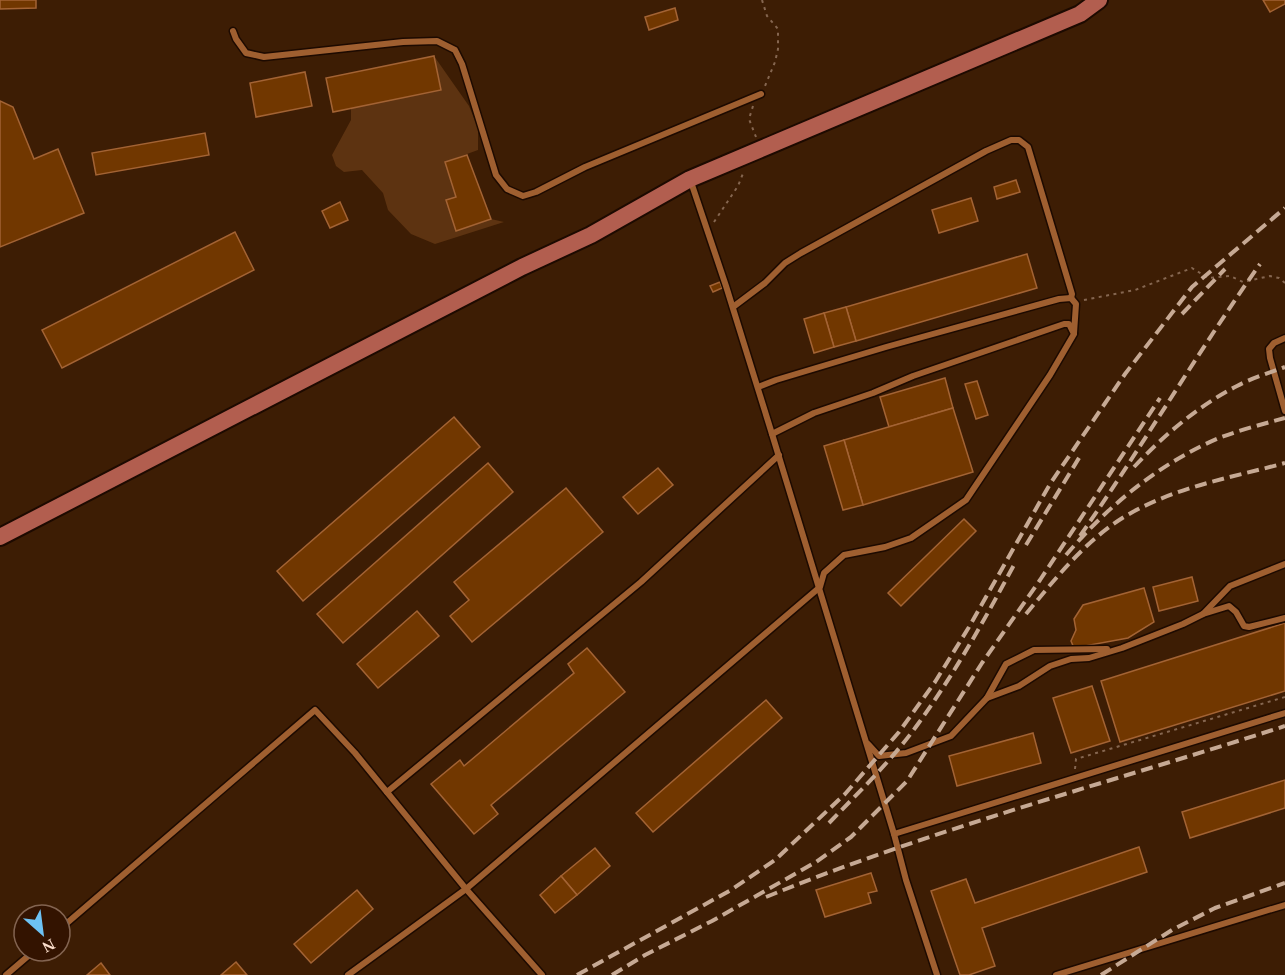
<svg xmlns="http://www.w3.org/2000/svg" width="1285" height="975" font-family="'Times New Roman',serif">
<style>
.green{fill:#5d3311}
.building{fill:#713700;stroke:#a36334;stroke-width:1.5}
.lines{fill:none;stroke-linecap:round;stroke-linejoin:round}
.lane-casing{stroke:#1d0a00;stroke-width:9}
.secondary-casing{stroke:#1d0a00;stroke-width:20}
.path{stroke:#856650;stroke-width:2;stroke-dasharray:3 4.5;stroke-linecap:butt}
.lane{stroke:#9f5f30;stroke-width:6}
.secondary{stroke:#b25e4f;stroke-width:16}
.rail{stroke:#c6a994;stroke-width:4;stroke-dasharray:12 6;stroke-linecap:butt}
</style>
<rect width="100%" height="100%" fill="#3d1d04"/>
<polygon class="green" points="434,56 469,106 478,128 478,150 445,162 456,197 447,200 457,230 491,219 504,222 435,244 411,234 388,210 383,193 362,170 344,172 336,166 332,155 351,120 351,108 441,90"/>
<g class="building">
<polygon points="0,0 36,0 36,8 0,9"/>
<polygon points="1263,0 1285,0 1285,4 1270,12"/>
<polygon points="675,8 678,20 649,30 645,17"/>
<polygon points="434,56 441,90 333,112 326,78"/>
<polygon points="305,72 312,106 256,117 250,83"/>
<polygon points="0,101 13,107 34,159 58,149 84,213 0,247"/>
<polygon points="205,133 209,155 96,175 92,153"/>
<polygon points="467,155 491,219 456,231 446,200 456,197 445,162"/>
<polygon points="1016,180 1020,192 997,199 994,187"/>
<polygon points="971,198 978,221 939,233 932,210"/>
<polygon points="340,202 348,220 330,228 322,211"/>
<polygon points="235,232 254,270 62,368 42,330"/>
<polygon points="1027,254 1037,288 856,341 846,307"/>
<polygon points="720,282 722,288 713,292 710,286"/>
<polygon points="846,307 856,341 834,347 824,313"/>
<polygon points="824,313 834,347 814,353 804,319"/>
<polygon points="945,378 953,408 889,427 880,397"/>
<polygon points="977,381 988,415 976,419 965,384"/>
<polygon points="953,408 973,472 863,505 844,440"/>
<polygon points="454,417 480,447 303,601 277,571"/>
<polygon points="844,440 863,505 843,510 824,446"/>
<polygon points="488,463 513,492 343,643 317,614"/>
<polygon points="658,468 673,485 638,514 623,497"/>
<polygon points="566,488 603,532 472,642 450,616 469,600 454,582"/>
<polygon points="964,519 976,531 901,606 888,593"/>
<polygon points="1192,577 1198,601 1159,611 1153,587"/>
<polygon points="1144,588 1154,622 1128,638 1074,648 1071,641 1076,630 1074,619 1083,605"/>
<polygon points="417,611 439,636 378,688 357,664"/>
<polygon points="1285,623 1285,691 1120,742 1101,681"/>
<polygon points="587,648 625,692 491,805 498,814 474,834 431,784 460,760 464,766 574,673 568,664"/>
<polygon points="1092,686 1110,741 1071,753 1053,698"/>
<polygon points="766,700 782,718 653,832 636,813"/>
<polygon points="1033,733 1041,763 957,786 949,756"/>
<polygon points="1285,780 1285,808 1190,838 1182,812"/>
<polygon points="1139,847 1147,872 982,928 995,966 969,975 960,975 931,891 966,879 975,903"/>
<polygon points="595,848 610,866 577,895 561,876"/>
<polygon points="871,873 877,891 868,893 871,903 825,917 816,890"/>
<polygon points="561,876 577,895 555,913 540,895"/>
<polygon points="357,890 373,909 311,963 294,944"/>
<polygon points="236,962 247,975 221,975"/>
<polygon points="101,963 110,975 87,975"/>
</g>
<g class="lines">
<g class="lane-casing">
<g id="lane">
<polyline points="233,31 236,39 246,53 264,57 403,42 437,41 455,50 462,64 496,175 507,189 523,196 536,192 585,167 761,94"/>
<polyline points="690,179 726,286 772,434 894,834 906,880 937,975"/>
<polyline points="733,307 765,283 785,263 801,253 986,151 1011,140 1019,140 1028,147 1031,157 1072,294 1071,298"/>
<polyline points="1285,338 1274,343 1269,349 1270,358 1285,411"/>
<polyline points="758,387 776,380 886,347 1059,299 1071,298 1076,304 1074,333"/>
<polyline points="1203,614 1230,586 1285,564"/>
<polyline points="987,698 1019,686 1050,666 1071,659 1089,658 1122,648 1183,624 1203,614 1229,606 1236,612 1244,626 1249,627 1285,618"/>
<polyline points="868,744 879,756 906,753 951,736 987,698 1006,664 1034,650 1107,649"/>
<polyline points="387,792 641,582 779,455"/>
<polyline points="894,834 1285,713"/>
<polyline points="60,929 315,710 355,753 466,889 542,975"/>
<polyline points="6,975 34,951"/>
<polyline points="348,975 466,889 820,587 824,573 844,555 885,547 911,538 966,500 1050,375 1074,334 1069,324 1064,324 913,376 873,393 814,413 772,434"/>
<polyline points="1056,975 1285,905"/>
</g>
</g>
<g class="secondary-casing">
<polyline id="secondary" points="0,537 522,267 591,235 690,179 1080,14 1099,0"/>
</g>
<g class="path">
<polyline points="762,0 767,16 778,29 778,49 775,62 765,86"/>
<polyline points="753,106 749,119 756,137"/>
<polyline points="714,222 738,186 744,171"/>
<polyline points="1084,300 1135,290 1192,268 1208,278 1230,276 1243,282 1270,276 1279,278 1285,283"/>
<polyline points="1075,769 1076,759 1285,697"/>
</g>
<use href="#lane" class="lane"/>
<use href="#secondary" class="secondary"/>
<g class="rail">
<polyline points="1182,314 1225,269"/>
<path d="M 1134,467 C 1164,435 1198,406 1237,386 C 1252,378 1269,373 1285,367"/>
<path d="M 1080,536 C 1142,447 1197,353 1260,264"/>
<polyline points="1026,545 1082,453"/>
<path d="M 1066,555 C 1108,506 1158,464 1219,438 C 1240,430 1263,424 1285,418"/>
<path d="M 1026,614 C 1055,579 1085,541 1124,517 C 1174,487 1230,478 1285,463"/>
<path d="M 829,823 C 860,791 892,760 918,724 C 955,673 985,619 1015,563"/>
<path d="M 766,897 C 935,828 1112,782 1285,726"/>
<polyline points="577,975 731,890 775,860 845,794 899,732 935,682 969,627 1050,484 1125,374 1192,287 1285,208"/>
<polyline points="612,975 645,955 712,921 816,862 851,837 907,781 982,663 1040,580 1160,398"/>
<polyline points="1101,975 1172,930 1215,908 1285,883"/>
</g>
</g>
<g transform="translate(42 933) rotate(152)"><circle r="28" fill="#331300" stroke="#836451" stroke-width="1.5"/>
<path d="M0-4.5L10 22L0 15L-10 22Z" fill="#6dc2f3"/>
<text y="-9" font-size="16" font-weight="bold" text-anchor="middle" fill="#fbdecb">N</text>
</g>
</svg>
